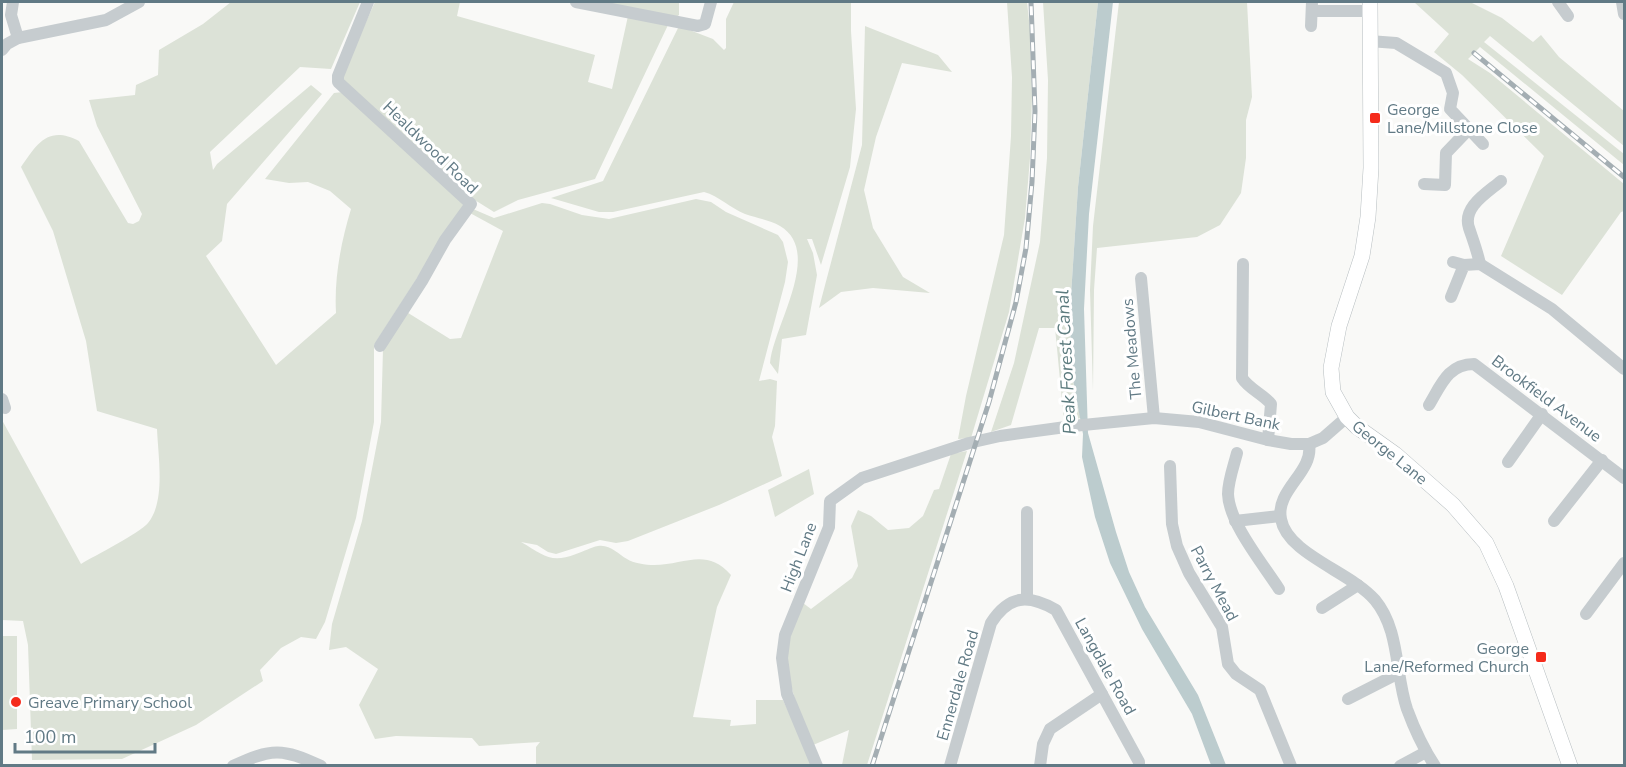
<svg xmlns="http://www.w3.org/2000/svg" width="1626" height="767" font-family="'Nunito Sans',sans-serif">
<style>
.green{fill:#dce2d7}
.water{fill:#bcccce}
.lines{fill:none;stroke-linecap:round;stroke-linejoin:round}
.major-casing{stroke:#b7bec1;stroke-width:16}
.minor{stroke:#c6cccf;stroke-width:12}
.major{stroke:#fff;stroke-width:15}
.rail-casing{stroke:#a4aeb3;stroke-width:5}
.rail{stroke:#fff;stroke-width:3;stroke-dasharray:9;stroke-linecap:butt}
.poi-dot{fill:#f52b1b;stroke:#fff;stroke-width:2}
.labels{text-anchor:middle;stroke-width:6;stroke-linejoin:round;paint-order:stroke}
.poi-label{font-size:16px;fill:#617a85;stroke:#fff;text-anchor:start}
.street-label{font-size:16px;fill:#617a85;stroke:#fff}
.water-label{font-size:18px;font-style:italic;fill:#5c7b7e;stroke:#fff}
</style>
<rect width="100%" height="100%" fill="#f9f9f7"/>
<g class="green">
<path d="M 231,2 L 360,2 L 331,69 L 300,67 L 210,152 L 213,170 L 217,164 L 311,85 L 322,94 L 227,204 L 222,241 L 206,256 L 276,365 L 336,313 C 334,278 341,242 351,209 L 330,191 L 308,182 L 289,183 L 265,179 L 334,93 L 343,92 L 465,204 L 374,345 L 374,422 L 356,518 L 325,622 L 316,639 L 301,637 L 281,648 L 260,670 L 263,681 L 196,725 L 122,759 L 32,760 L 28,645 L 23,621 L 2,620 L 2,420 L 81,564 C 94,556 140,533 148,523 C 166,501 158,456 157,429 L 97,411 L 86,341 L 53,231 L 21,167 C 37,144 48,125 79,141 L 128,223 L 133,224 L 139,221 L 142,214 L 97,126 L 89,100 L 135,95 L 136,85 L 158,75 L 159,50 L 203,24 Z"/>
<polygon points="375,2 460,2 457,16 595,55 588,82 612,89 628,16 668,25 595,179 518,200 494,212 470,197 343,81 343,72"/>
<polygon points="602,2 679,2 679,15 675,18"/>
<path d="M 734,2 L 851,2 L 851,31 L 856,109 L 850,167 L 821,265 L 812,239 L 807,239 L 813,253 L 817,275 L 806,335 L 782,339 L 778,374 L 770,363 C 773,326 824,252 780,226 C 770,220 756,218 745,214 C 730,208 719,196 704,192 L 613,212 L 599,212 L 551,198 L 603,181 L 679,26 L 713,39 L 724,50 L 726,48 L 726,19 Z"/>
<polygon points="1007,2 1027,2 1030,30 1032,97 1030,158 1025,218 1009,312 971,438 958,439 966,396 1004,235 1011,136 1012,77"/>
<polygon points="1043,2 1098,2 1078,187 1070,311 1071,369 1077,404 1081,418 1064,421 1055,328 1039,328 1011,425 991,432 1014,363 1040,242 1047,158 1048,80"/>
<polygon points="1119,2 1247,2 1252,97 1246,120 1246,158 1241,193 1220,225 1197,237 1097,248 1094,290 1093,391 1090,290 1093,226"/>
<polygon points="1414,2 1470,2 1502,18 1533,42 1541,35 1559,57 1624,111 1624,146 1490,36 1484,42 1624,154 1624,165 1480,47 1468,59 1490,73 1624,184 1624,211 1621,212 1562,295 1501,256 1544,156 1462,75 1434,52 1449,34"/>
<polygon points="865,26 938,55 952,72 902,63 876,137 864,190 873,228 903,277 930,293 873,288 841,292 819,308 862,145"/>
<path d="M 696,199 L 711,202 L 726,212 L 778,235 L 783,242 L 788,262 L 785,282 L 759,381 L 770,379 L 777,381 L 775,426 L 772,437 L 782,476 L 719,505 L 628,541 L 616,543 L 600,540 L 556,554 L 548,552 L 537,545 L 521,542 C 544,555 550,564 576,554 C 583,552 591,547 598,546 C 610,544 618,554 627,559 C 633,563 646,565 654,565 C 685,565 706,547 731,575 L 717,607 L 693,717 L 731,720 L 730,726 L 756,724 L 756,700 L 783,700 L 813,765 L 652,766 L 649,764 L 648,766 L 536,765 L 536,747 L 540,742 L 479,746 L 472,738 L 396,736 L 375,739 L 359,705 L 378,669 L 346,647 L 329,650 L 332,624 L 362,521 L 381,422 L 383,349 L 405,311 L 450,339 L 461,338 L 503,231 L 470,213 L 473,209 L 494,218 L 542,203 L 550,204 L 582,215 L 609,219 Z"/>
<path d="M 967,451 L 867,765 L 842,765 L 849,730 L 813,745 C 799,710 780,672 790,633 C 793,623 799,613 803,603 L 811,609 L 852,578 L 858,566 L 851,526 L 858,510 L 871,516 L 888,530 L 909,528 L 923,516 L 934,490 L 939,489 L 951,454 Z"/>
<polygon points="809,469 814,494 775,517 768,490"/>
<polygon points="2,636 17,636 17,729 2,730"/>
</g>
<polygon class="water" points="1098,2 1113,2 1089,214 1084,309 1088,433 1116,532 1129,572 1145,607 1198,695 1226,765 1211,765 1192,714 1142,629 1110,563 1095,517 1082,457 1083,434 1071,369 1070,311 1078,187"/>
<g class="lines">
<g class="major-casing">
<polyline id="major" points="1370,2 1371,168 1368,217 1362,256 1339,326 1331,368 1333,392 1347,417 1357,427 1395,454 1453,505 1486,543 1506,586 1570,766"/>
</g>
<g class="minor">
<polyline points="13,2 11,15 18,38"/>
<polyline points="368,2 338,76 338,82 471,204 445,240 422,281 380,346"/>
<polyline points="576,2 698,26 705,24 711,2"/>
<polyline points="1558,2 1568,16"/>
<polyline points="1622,2 1624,14"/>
<polyline points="1312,11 1370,11"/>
<polyline points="1311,26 1312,2"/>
<polyline points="1369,41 1396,43 1446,73 1453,93 1450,109 1483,144"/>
<polyline points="2,50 7,44 18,38 106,20 139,2"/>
<polyline points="1424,184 1445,185 1446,153 1469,129"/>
<polyline points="1453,262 1464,265"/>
<path d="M 1243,264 L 1242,378 C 1249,389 1263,394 1271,404 L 1268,440"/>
<path d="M 1480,264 C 1477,250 1473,240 1469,228 C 1462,207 1487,193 1501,181"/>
<polyline points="1141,278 1154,418"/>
<polyline points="1451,297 1464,265 1480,264 1552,309 1624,369"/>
<polyline points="2,399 5,408"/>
<path d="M 1429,405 C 1441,385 1448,364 1474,364 L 1624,478"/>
<path d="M 1309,444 C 1314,472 1275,490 1281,519 C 1287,554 1351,572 1375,600 C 1400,630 1395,674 1407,709 C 1414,728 1423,748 1435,766"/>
<path d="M 1237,453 C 1234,465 1228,481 1228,494 C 1229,523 1263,564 1279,589"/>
<polyline points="1508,462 1542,414"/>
<polyline points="1170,466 1172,524 1177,546 1189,573 1222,627 1228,664 1236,674 1260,690 1291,766"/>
<polyline points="1027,512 1027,599"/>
<polyline points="1235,521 1280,516"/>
<polyline points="1554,521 1602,460"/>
<polyline points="1322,608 1358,585"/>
<polyline points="1586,614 1624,563"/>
<polyline points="1348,699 1399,673"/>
<path d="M 233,766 C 271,748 283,748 321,766"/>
<polyline points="817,766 787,694 782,658 785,635 829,527 830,501 862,478 969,443 1000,436 1073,426 1154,418 1199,422 1268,440 1291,444 1309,444 1323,438 1347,417"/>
<path d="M 950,766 L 991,623 C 1009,595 1028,594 1056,610 L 1139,762 L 1139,766"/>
<polyline points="1040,766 1043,744 1050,729 1102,694"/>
<polyline points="1400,766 1426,752"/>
</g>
<use href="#major" class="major"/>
<g class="rail-casing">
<g id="rail">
<polyline points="1474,53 1624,177"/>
<polyline points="872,766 989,402 1016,302 1026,248 1032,182 1035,111 1031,2"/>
</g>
</g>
<use href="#rail" class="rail"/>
</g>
<g class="poi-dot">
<rect x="1369" y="112" width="12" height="12" rx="3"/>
<rect x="1535" y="651" width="12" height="12" rx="3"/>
<circle cx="16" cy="702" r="6"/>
</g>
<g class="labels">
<g class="poi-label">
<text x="1387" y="115">George<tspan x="1387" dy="18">Lane/Millstone Close</tspan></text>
<text x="1529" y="654" text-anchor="end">George<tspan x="1529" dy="18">Lane/Reformed Church</tspan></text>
<text x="28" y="708">Greave Primary School</text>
</g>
<g class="street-label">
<text transform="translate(431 147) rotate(44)" y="6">Healdwood Road</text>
<text transform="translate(1131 349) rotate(-95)" y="6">The Meadows</text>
<text transform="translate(1547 398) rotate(37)" y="6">Brookfield Avenue</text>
<text transform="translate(1236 415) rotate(12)" y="6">Gilbert Bank</text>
<text transform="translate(1390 452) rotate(39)" y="6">George Lane</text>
<text transform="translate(798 557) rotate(-69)" y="6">High Lane</text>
<text transform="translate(1215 583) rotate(62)" y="6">Parry Mead</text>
<text transform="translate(1106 666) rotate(61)" y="6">Langdale Road</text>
<text transform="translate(957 685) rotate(-74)" y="6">Ennerdale Road</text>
</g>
<g class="water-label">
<text transform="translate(1066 362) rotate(-93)" y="6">Peak Forest Canal</text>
</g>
</g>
<rect width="1626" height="767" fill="none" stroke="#617a85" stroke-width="6"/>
<path d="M15 743v9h140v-9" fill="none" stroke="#617a85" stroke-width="3"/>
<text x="24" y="743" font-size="18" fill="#617a85" stroke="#ffffff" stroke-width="4.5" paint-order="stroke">100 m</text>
</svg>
